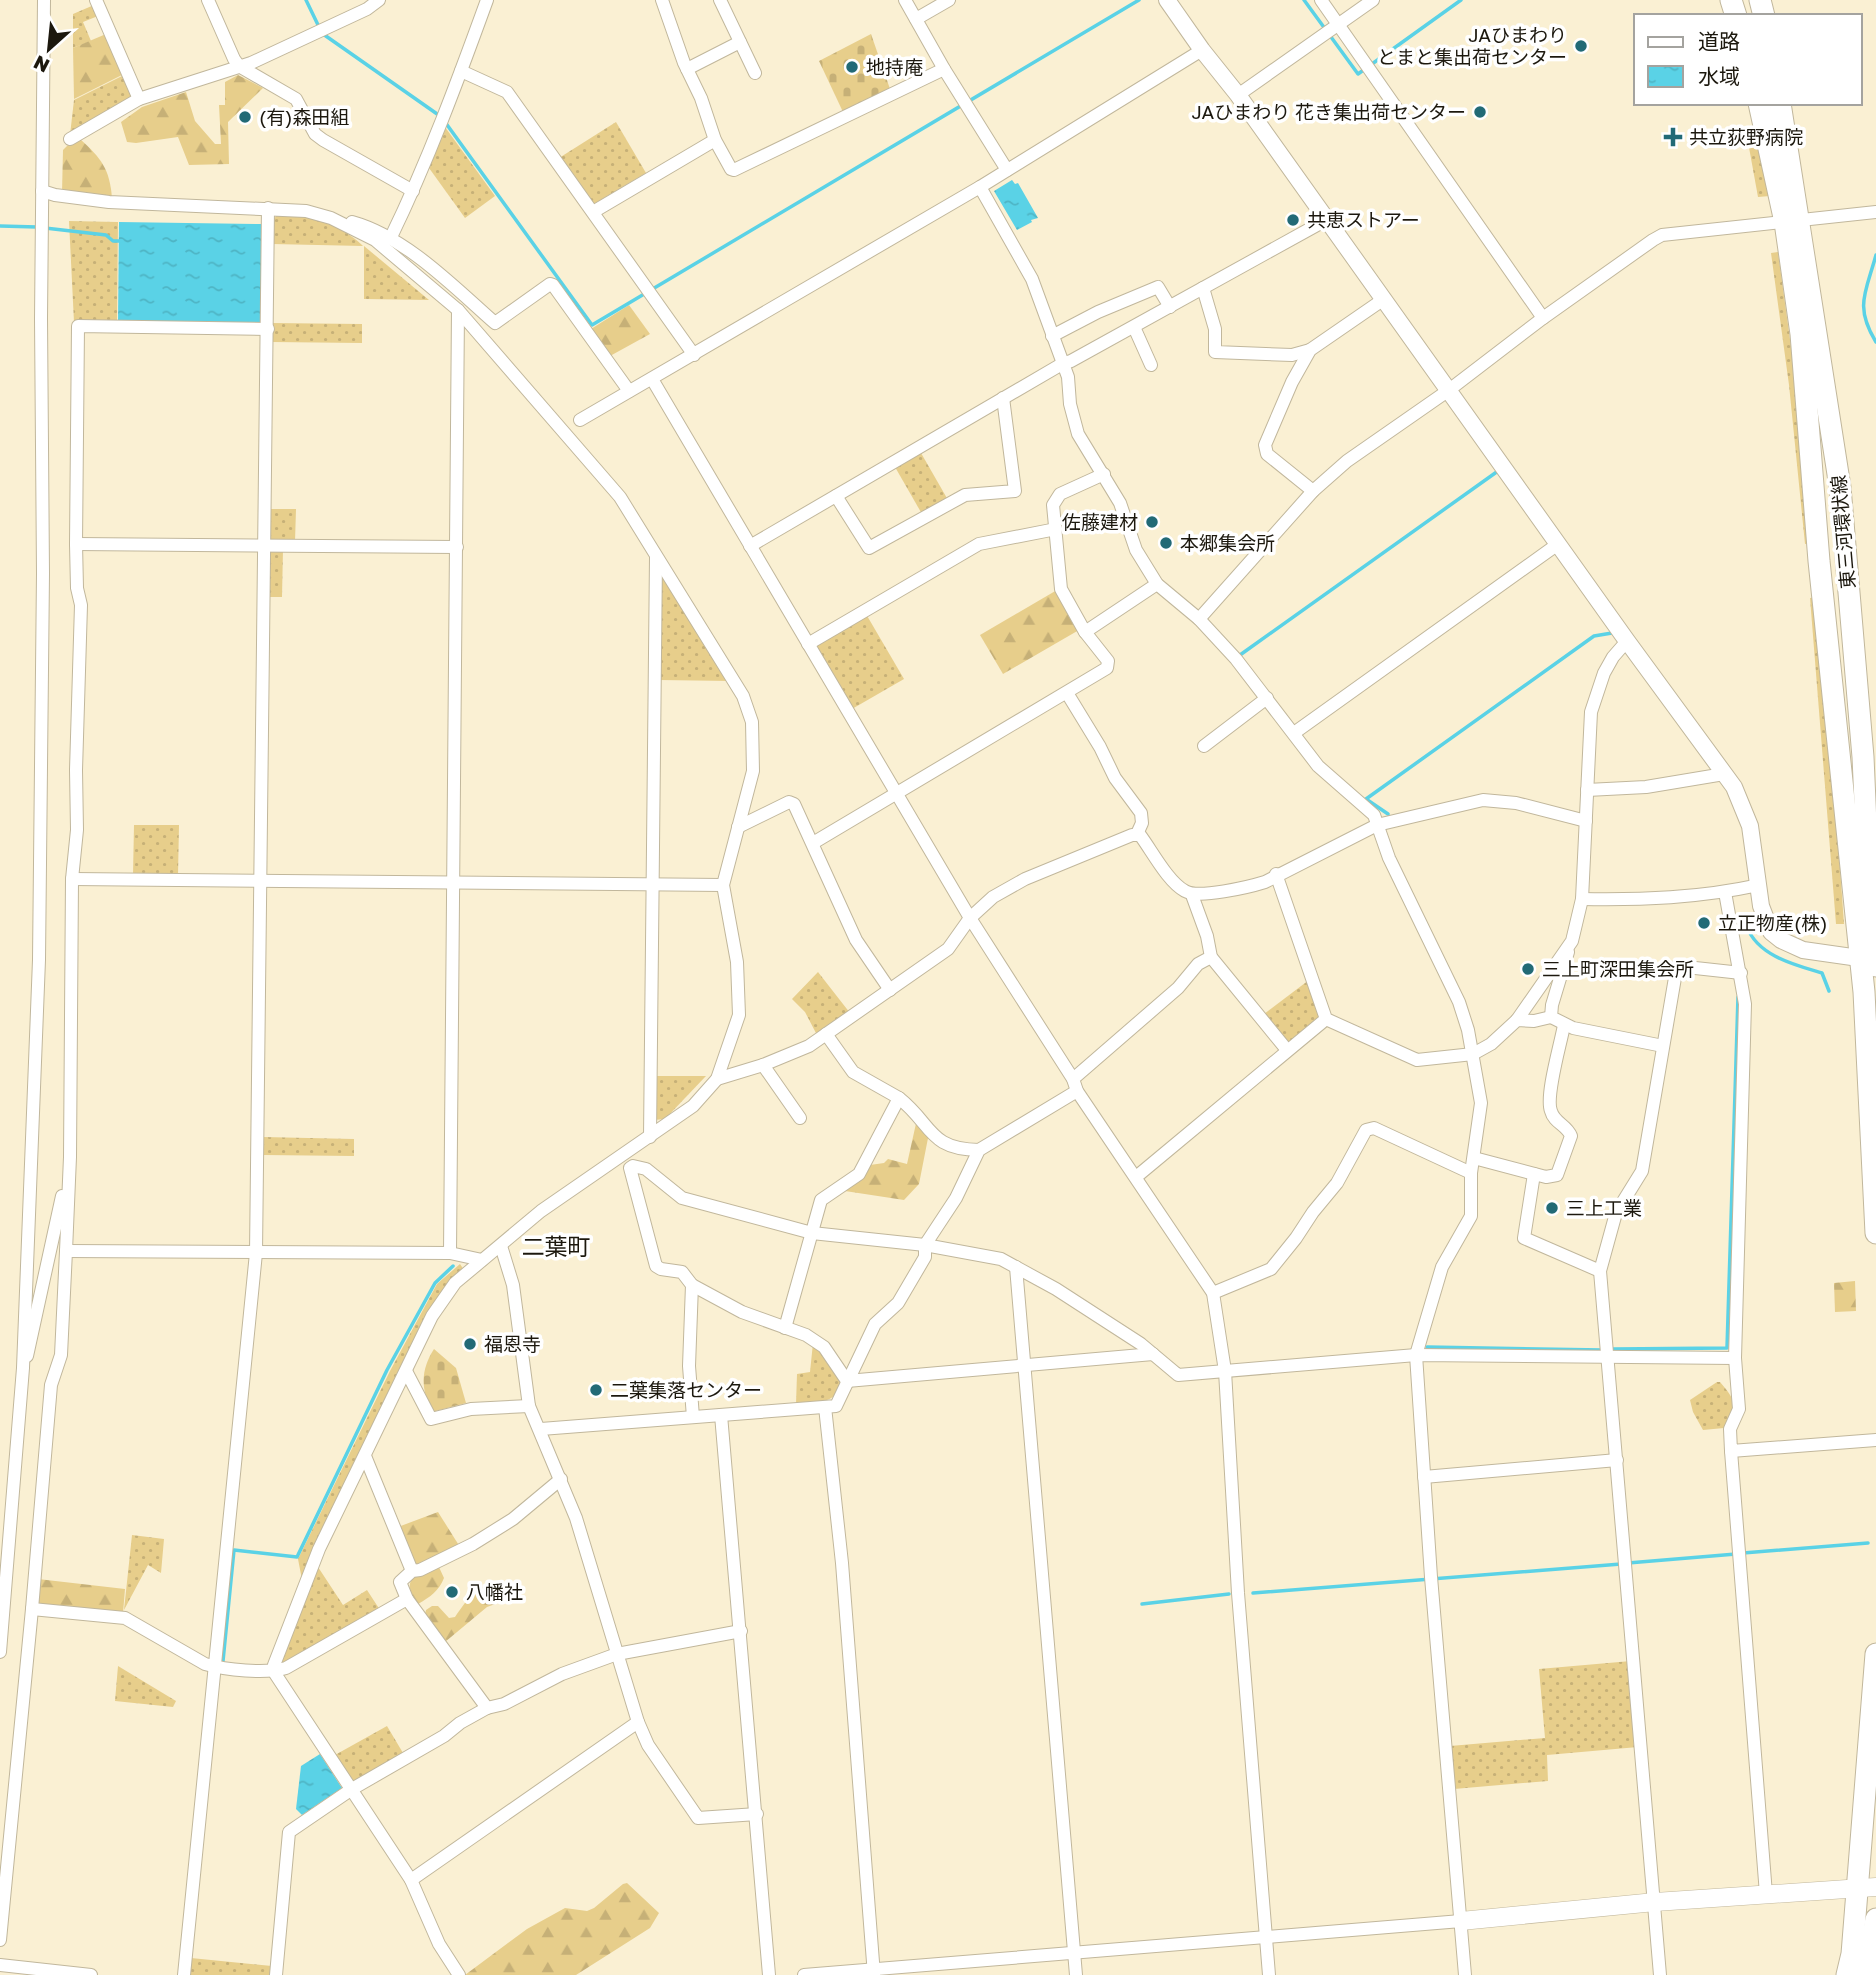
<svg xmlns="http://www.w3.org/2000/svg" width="1876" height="1975" font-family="'Golos Text','Noto Sans JP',sans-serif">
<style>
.grass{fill:url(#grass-dots)}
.forest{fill:url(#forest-firs)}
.cemetery{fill:url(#cemetery-stones)}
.water{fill:url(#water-ripples)}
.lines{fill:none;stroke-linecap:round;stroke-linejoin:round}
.stream{stroke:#5ad2e6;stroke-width:3.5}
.minor-casing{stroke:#c1b79c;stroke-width:14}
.tertiary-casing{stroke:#c1b79c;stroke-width:18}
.secondary-casing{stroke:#c1b79c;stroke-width:19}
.primary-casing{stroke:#c1b79c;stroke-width:23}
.minor{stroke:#fff;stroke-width:12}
.tertiary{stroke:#fff;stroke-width:16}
.secondary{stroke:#fff;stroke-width:18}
.primary{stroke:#fff;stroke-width:21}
.poi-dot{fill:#226a76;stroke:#fff;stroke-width:2.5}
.labels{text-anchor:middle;stroke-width:7;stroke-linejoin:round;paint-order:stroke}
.poi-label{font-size:19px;fill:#1c180e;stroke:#fff;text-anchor:start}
.street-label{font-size:19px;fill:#1c180e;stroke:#fff}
.quarter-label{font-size:23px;fill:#1c180e;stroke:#fff}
</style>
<defs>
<pattern id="grass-dots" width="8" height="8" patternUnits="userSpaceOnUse" patternTransform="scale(1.75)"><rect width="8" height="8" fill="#e7ce8b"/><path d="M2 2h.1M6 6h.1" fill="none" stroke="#c6b077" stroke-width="1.8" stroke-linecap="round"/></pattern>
<pattern id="forest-firs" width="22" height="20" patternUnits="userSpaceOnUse" patternTransform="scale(1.75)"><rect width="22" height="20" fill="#e7ce8b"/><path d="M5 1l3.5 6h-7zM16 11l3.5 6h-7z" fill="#c6b077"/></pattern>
<pattern id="cemetery-stones" width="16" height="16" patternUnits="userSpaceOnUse" patternTransform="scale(1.75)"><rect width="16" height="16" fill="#e7ce8b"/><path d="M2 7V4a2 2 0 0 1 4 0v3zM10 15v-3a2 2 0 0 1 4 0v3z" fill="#c6b077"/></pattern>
<pattern id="water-ripples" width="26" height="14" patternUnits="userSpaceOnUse" patternTransform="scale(1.75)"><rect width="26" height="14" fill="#5ad2e6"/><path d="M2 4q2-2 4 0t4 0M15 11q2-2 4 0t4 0" fill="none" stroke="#4eb4c4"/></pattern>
</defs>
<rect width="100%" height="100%" fill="#faf0d3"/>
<g class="grass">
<polygon points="94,5 98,16 83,22 91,41 73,48 73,14"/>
<polygon points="124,75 135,98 70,135 74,100"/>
<polygon points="616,122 646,173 592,205 559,158"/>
<polygon points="445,127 495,196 465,218 429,168"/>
<polygon points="1759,140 1770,196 1758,197 1748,142"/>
<path d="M 278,214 C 310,216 339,223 363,246 L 272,244 L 272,221 Z"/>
<polygon points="69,221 118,222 117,322 74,322"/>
<polygon points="364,246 429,300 364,299"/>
<polygon points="1778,252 1796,383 1812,543 1805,544 1789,385 1771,253"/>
<polygon points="271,323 362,324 362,343 271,342"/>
<polygon points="921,453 948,500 922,514 895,467"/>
<polygon points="270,509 296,509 295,541 269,541"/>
<polygon points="269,549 283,549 282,597 269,597"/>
<polygon points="660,570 730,681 659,680"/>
<polygon points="1817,597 1831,741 1844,924 1836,924 1810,598"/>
<polygon points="866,614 904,679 852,709 814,644"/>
<polygon points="134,825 179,825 178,875 133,875"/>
<polygon points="818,972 850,1013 817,1035 805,1012 792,999"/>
<polygon points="1309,980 1320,1018 1292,1041 1287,1041 1264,1014"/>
<polygon points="655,1076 706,1076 665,1119 654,1120"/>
<polygon points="263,1137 354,1139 354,1156 263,1155"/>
<polygon points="460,1264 464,1270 451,1281 303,1585 298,1559 390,1371 437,1284"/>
<path d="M 813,1343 L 819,1348 L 841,1381 C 838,1406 815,1401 796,1404 L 797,1374 L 810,1372 Z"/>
<path d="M 1717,1382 L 1720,1382 C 1738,1403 1736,1404 1724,1428 L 1703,1430 L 1693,1412 L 1690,1400 Z"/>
<polygon points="132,1535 164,1539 161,1573 148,1565 124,1610"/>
<polygon points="318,1567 343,1605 367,1590 380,1610 280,1666"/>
<polygon points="1631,1661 1638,1747 1547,1755 1548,1781 1454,1789 1450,1746 1545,1738 1539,1669"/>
<polygon points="118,1666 176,1701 173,1707 115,1701"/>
<polygon points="387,1726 403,1753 353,1783 335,1755"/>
<polygon points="191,1958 272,1966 271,1975 190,1975"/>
</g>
<g class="forest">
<polygon points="106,34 124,74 74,99 73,48"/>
<polygon points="238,75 263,88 228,122 229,164 189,165 178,137 136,143 127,142 121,122 142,107 186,92 195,121 215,144 221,144 219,105 225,105 225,82"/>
<path d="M 80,139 C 101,158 110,169 112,199 L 62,193 L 63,150 L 69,144 Z"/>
<polygon points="629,305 650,334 610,356 591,329"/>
<polygon points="1057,590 1079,630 1003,674 980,635"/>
<polygon points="917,1119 929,1133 919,1184 904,1200 845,1191 864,1176 870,1165 884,1163 888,1159 907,1164"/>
<polygon points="1855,1281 1856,1311 1835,1312 1834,1283"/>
<polygon points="438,1512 460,1547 414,1566 398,1527"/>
<path d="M 438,1565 L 444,1578 C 439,1591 430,1597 418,1604 C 399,1579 416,1574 438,1565 Z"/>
<polygon points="38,1579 125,1589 123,1613 37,1604"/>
<path d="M 489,1583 L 498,1603 L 487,1607 L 445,1642 L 425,1614 L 426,1610 L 432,1606 L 438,1606 L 449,1618 L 455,1617 C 466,1601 472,1592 489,1583 Z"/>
<polygon points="627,1883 659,1913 650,1928 576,1975 465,1975 527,1929 565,1908 587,1911 594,1908 623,1884"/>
</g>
<g class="cemetery">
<polygon points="871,34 890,89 843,112 819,61"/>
<path d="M 434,1349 L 456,1368 L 466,1403 L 432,1412 C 421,1389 420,1371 434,1349 Z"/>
</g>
<g class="water">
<polygon points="1012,180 1015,184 1018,183 1038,218 1031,220 1032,222 1017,230 994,191"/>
<polygon points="119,222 263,224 262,324 118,322"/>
<polygon points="320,1754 342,1788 302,1815 296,1809 301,1766"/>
</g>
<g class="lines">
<g class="stream">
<polyline points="306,0 319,27"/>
<polyline points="1304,0 1358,74 1461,0"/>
<polyline points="323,34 440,116"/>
<polyline points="445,122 592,325 1139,0"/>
<polyline points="0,226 37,227"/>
<polyline points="45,228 106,235 113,241 122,241"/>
<path d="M 1876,255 C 1866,292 1854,306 1876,342"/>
<polyline points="1240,655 1498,471"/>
<polyline points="1388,814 1366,799 1594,636 1612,633"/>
<path d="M 1742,926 L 1747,927 C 1758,956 1795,965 1822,973 L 1829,991"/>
<polyline points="1427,1347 1602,1350"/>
<polyline points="1613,1349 1727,1348 1738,997"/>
<polyline points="1743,1553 1868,1543"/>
<polyline points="1628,1563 1736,1554"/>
<polyline points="1253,1593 1621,1564"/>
<polyline points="1142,1604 1229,1594"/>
<polyline points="223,1661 234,1550 297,1557 387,1370 435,1283 453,1266"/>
</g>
<g class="minor-casing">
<g id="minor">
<polyline points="96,0 139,99"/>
<polyline points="208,0 234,59 239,66 296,99 315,134 323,140 413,191"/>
<polyline points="662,0 684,63 701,98 715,140 731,169 734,170 944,69"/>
<polyline points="720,0 755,73"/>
<polyline points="905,0 944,69 1007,170"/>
<polyline points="1321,0 1543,318"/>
<polyline points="916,19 949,0"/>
<polyline points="687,69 740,42"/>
<polyline points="461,71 507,92 694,355"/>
<polyline points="1238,95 1373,0"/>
<polyline points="70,139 139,99 251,63 367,9 379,0"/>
<polyline points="980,187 1032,279 1068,377 1070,404 1078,434 1120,503 1136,550 1157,584 1199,619 1236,659 1318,766 1374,815 1389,858 1459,1002 1468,1030 1481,1103 1471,1173 1471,1216 1442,1267 1416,1355 1431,1577 1465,1975"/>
<polyline points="42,191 55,195 109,202 306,211 331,218 375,240 458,310 620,497 743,696 752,722 753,771 723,885 737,962 739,1015 717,1079 693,1106 541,1211 455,1283 432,1316 319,1549 274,1665 274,1672 411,1880 439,1944 459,1975"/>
<polyline points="593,212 715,140"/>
<path d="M 352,222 C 406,237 454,287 495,323 L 550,284 L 553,285 L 629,391"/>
<path d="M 391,237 C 428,161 458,80 487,0"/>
<polyline points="1203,288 1215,329 1215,352 1292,355 1310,350"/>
<polyline points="1134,327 1151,365"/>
<polyline points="1052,336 1098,312 1158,287 1170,307"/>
<polyline points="652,379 970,918 1073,1079 1077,1091 1213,1293 1225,1371 1238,1593 1269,1975"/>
<polyline points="580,420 980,187 1202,50"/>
<polyline points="1313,491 1267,454 1265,445 1292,382 1310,350 1384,299"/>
<polyline points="836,496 869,548 965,495 1015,491 1003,398"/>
<polyline points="76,544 457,547"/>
<polyline points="750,546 1062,364 1071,361 1326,220"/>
<polyline points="1199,619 1313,491 1347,461 1449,390 1543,318 1653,240 1662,235 1876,212"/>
<polyline points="1085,632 1157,584"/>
<polyline points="808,644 979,544 1056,529"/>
<polyline points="1067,693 1100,747 1115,778 1141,813 1142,823 1137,834"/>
<polyline points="1294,733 1558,544"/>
<polyline points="1204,746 1267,698"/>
<polyline points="1587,790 1646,787 1724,774"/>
<polyline points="738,827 789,802 794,804 856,940 890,990"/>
<polyline points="813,843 1107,668 1108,661 1085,632 1061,589 1053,505 1060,494 1104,474"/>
<polyline points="1276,874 1326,1019 1417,1060 1473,1054 1491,1044 1517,1020 1534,1021 1551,1017"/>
<polyline points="72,879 723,885"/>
<polyline points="1725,892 1745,1004 1735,1358 1739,1409 1730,1429 1731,1451 1876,1440"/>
<polyline points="1192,895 1207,936 1211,957 1287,1050"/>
<path d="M 1582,899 C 1642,900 1699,898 1759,885"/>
<polyline points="1568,952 1552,1005 1551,1017 1573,1028 1663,1046"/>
<polyline points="1517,1020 1572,941 1582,899 1591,712 1604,673 1613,657 1627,641"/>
<polyline points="763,1065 800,1118"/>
<path d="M 717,1079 L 763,1065 L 809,1046 L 948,949 L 970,918 L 993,897 L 1025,879 L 1132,835 L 1140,835 C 1152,851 1168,882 1185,891 C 1198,899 1249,887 1265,882 L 1377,825 L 1483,800 L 1516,803 L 1586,821"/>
<polyline points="1073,1079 1178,988 1198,964 1211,957"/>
<path d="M 899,1098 C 933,1125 928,1149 979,1150"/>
<polyline points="650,1137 656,557"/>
<path d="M 1474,1158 L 1546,1177 L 1557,1175 L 1571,1136 C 1567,1125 1554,1123 1551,1111 C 1545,1096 1561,1043 1564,1025"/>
<polyline points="1534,1174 1524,1238 1600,1271"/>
<polyline points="1136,1177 1326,1019"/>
<polyline points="501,1246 513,1285 529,1406 576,1518 638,1722 648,1745 698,1818 757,1814"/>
<polyline points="66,1251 450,1253 482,1260"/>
<polyline points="450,1253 458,310"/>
<polyline points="1016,1267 1076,1975"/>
<polyline points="692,1285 742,1312 806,1335 824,1347 847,1381"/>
<polyline points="1213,1293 1271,1269 1296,1238 1313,1212 1337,1183 1366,1130 1374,1128 1471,1173"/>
<polyline points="785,1328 821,1200 859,1174 899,1098 853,1072 826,1034"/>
<polyline points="27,1356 62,1196"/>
<polyline points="406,1371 431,1419 471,1409 529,1406"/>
<polyline points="847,1381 1153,1354"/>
<polyline points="825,1407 842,1563 874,1975"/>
<polyline points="721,1415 769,1975"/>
<polyline points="693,1417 689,1366 692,1285 682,1272 661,1269 656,1266 630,1168 633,1166 646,1169 682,1198 812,1233 925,1245 1001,1259 1056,1289 1141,1344 1178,1375 1416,1355 1735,1358"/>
<polyline points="541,1429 836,1406 875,1324 898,1303 925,1257 925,1245 956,1198 979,1150 1077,1091"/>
<polyline points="1731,1451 1766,1894"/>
<polyline points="365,1456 412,1571"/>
<polyline points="1424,1477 1617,1460"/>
<polyline points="407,1599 400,1582 412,1571 420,1570 473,1544 513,1519 561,1479"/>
<path d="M 32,1609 L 125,1618 L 205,1664 C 226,1670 265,1674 286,1668 L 407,1599 L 487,1708"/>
<polyline points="0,1652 23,1368 39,960 43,573 41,319 44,0"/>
<polyline points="411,1880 638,1722"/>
<polyline points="0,1940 32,1609 51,1385 61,1355 66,1251 70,1157 72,879 77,830 76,770 81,605 77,588 76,544 78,326 268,329"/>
<polyline points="0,1965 91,1975"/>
<polyline points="184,1975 256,1253 268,208"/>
<polyline points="276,1975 289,1832 352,1789 444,1736 460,1723 487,1708 504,1704 562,1674 617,1654 741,1631"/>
<polyline points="804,1975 1461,1921"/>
<polyline points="1660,1975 1600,1271 1616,1213 1642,1171 1677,966 1741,973"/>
</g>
</g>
<g class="tertiary-casing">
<polyline id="tertiary" points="1167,0 1202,50 1238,95 1627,641 1734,787 1750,826 1761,906 1771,932 1781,940 1803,950 1859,958"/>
</g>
<g class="secondary-casing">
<polyline id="secondary" points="1461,1921 1655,1902 1876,1887"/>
</g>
<g class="primary-casing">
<g id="primary">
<polyline points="1731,0 1736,16"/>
<polyline points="1760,0 1764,16"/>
<polyline points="1759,103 1785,222 1801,334 1819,561 1864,992 1876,1233"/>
<polyline points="1780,103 1840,487 1863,757 1871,937 1876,966"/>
<polyline points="1847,1975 1852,1954 1876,1654"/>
<polyline points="1866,1975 1876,1919"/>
</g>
</g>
<use href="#minor" class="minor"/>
<use href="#tertiary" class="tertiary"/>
<use href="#secondary" class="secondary"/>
<use href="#primary" class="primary"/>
</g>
<g class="poi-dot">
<circle cx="1581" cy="46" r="7"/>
<circle cx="852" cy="67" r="7"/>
<circle cx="1480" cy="112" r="7"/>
<circle cx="245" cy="117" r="7"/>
<path d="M1669.5 126.5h7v7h7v7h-7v7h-7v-7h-7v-7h7z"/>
<circle cx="1293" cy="220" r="7"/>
<circle cx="1152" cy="522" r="7"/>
<circle cx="1166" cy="543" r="7"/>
<circle cx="1704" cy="923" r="7"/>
<circle cx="1528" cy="969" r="7"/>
<circle cx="1552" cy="1208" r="7"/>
<circle cx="470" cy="1344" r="7"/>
<circle cx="596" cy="1390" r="7"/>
<circle cx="452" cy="1592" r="7"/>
</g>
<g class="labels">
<g class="poi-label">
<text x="1567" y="42" text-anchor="end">JAひまわり<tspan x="1567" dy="22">とまと集出荷センター</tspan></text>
<text x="866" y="74">地持庵</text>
<text x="1466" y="119" text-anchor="end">JAひまわり 花き集出荷センター</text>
<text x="259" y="124">(有)森田組</text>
<text x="1689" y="144">共立荻野病院</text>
<text x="1307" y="227">共恵ストアー</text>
<text x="1138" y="529" text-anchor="end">佐藤建材</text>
<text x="1180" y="550">本郷集会所</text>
<text x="1718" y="930">立正物産(株)</text>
<text x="1542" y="976">三上町深田集会所</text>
<text x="1566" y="1215">三上工業</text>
<text x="484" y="1351">福恩寺</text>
<text x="610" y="1397">二葉集落センター</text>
<text x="466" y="1599">八幡社</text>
</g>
<g class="street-label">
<text transform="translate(1843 532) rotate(-95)" y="7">東三河環状線</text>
</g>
<g class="quarter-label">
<text x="556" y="1255">二葉町</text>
</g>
</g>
<rect x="1634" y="14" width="228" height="91" fill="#ffffff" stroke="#a4a39f" stroke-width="2"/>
<rect x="1648" y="37" width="35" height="10" fill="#ffffff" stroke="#a4a39f" stroke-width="2"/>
<text x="1698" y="49" font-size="21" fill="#1c180e">道路</text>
<rect x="1648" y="66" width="35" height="21" fill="url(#water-ripples)" stroke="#a4a39f" stroke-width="2"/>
<text x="1698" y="84" font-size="21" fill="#1c180e">水域</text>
<g transform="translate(49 49) rotate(207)" stroke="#ffffff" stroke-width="5" paint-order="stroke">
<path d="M0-5L12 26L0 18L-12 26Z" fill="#1c180e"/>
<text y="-10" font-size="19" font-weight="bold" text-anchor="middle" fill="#1c180e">N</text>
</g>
</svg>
